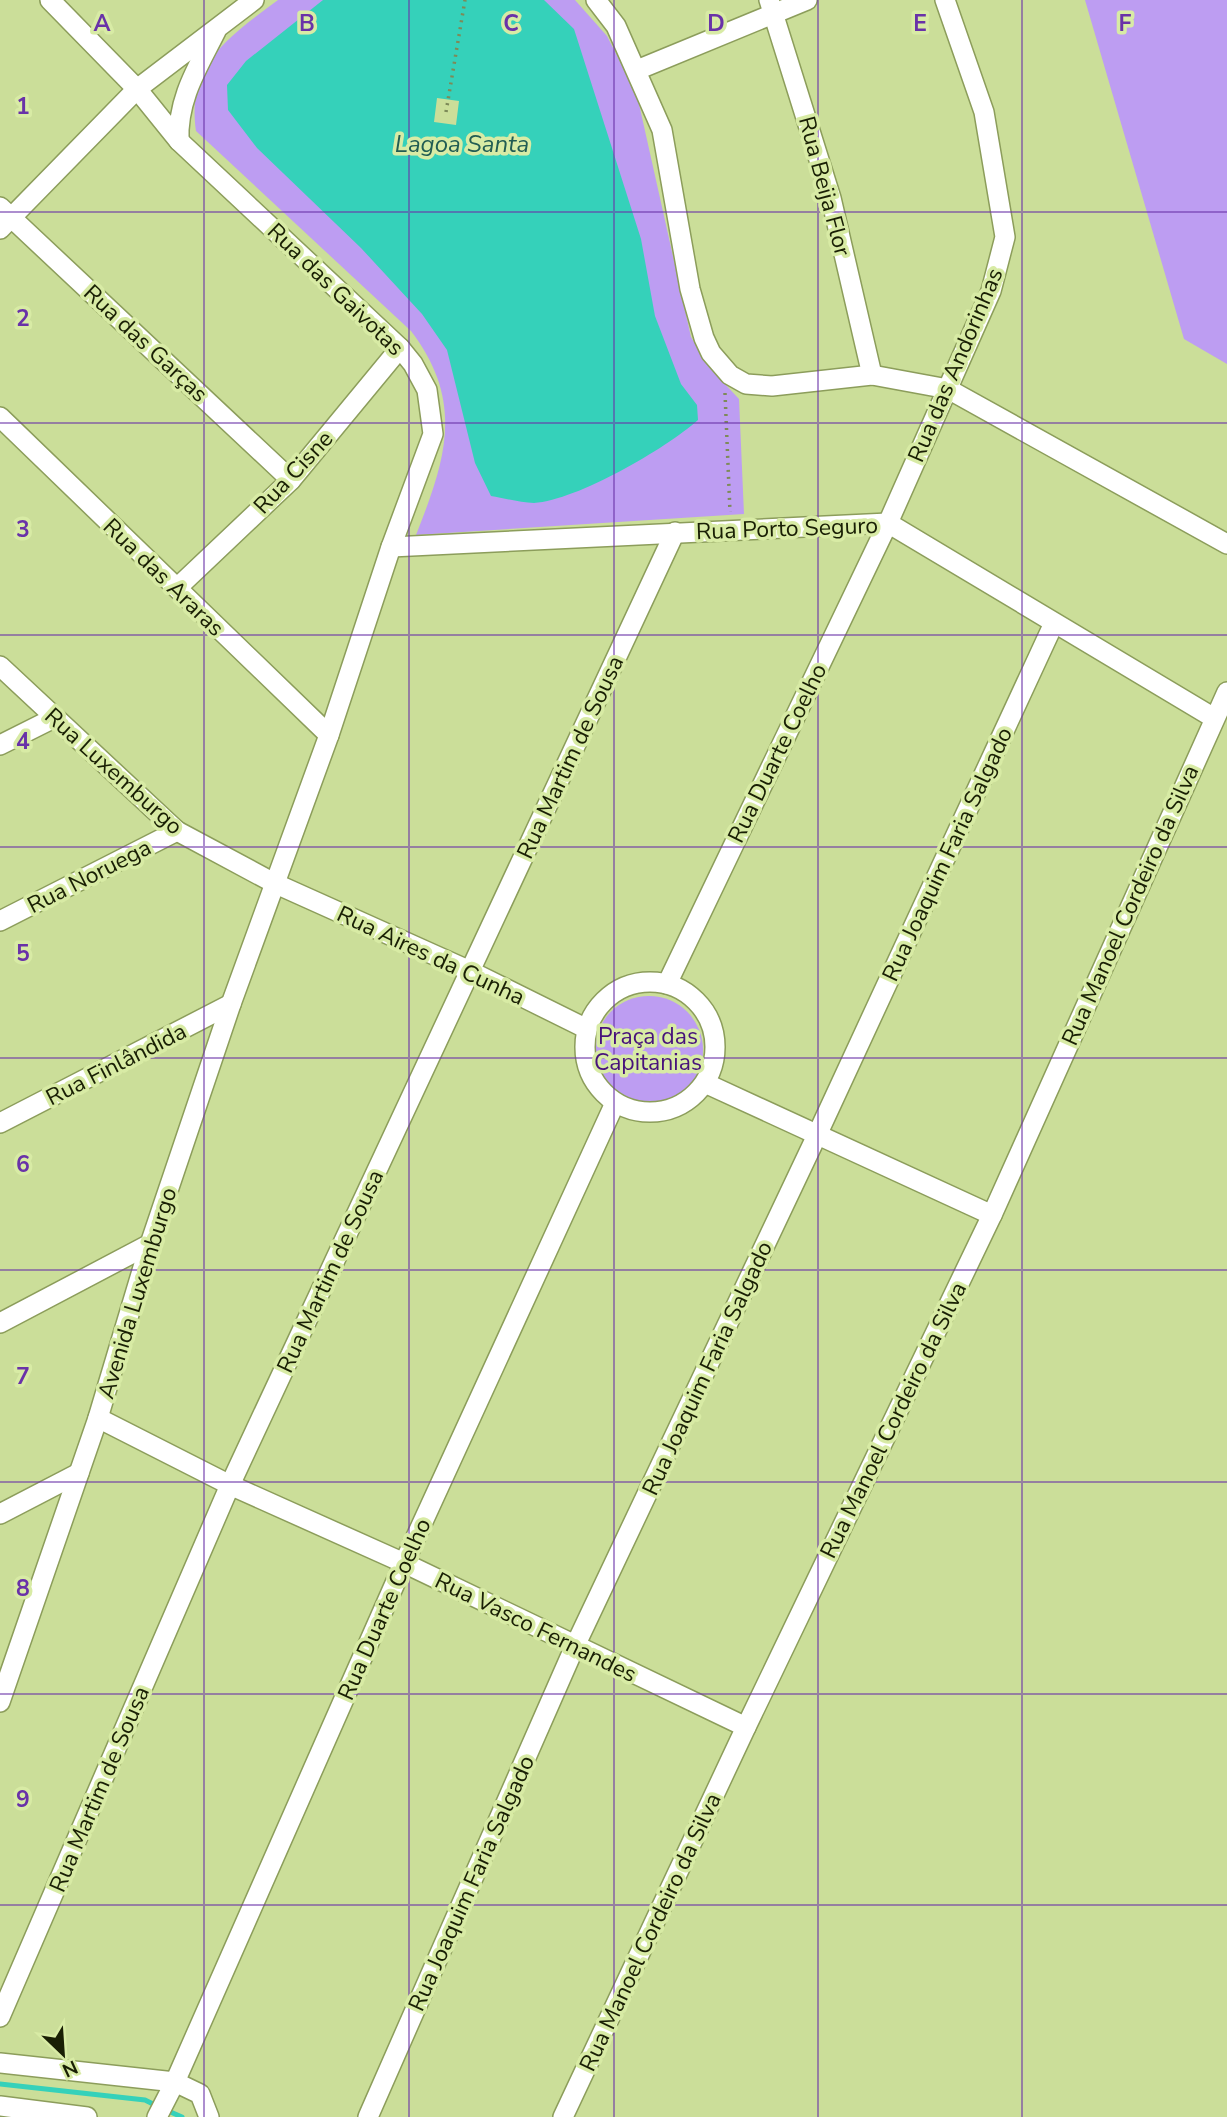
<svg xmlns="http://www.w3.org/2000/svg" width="1227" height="2117" font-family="'Nunito Sans',sans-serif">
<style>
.green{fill:#bd9df2}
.water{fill:#35d1ba}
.pier{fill:#cbde99}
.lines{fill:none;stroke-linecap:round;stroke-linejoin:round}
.stream{stroke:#35d1ba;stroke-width:5}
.minor-casing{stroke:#8c9d5b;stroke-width:22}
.path{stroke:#7d8a58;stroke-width:3.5;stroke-dasharray:2 5;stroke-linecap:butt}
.minor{stroke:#fff;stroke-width:19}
.grid{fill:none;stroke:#6932a8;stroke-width:2;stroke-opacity:0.55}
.labels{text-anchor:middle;stroke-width:7;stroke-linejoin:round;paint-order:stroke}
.street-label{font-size:23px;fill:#191f04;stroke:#d8eba5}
.park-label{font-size:23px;fill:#47127b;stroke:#d8eba5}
.water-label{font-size:24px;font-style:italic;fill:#215d53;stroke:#d8eba5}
.grid-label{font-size:23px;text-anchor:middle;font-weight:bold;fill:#6932a8;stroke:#d8eba5;stroke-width:7;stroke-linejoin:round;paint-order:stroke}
</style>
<rect width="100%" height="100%" fill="#cbde99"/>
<g class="green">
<path d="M 278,0 L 575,0 L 607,36 L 637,95 L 691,337 L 709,367 L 739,399 L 744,514 L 416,535 C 446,459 465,402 411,331 L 196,131 C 186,64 230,36 278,0 Z"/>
<polygon points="1085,0 1227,0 1227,364 1184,339"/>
<circle cx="649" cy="1050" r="54"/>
</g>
<path class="water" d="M 323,0 L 544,0 L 574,29 L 641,239 L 655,316 L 681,384 L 697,405 L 698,420 C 665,449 578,500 534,503 C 521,503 504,498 491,496 L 475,463 L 447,350 L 422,314 L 361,248 L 257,148 L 228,110 L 227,85 L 246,61 Z"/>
<polygon class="pier" points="437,98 459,101 456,125 434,122"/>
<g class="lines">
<g class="stream">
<polyline points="0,2084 145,2100 157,2106"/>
<polyline points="166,2110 182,2117"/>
</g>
<g class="minor-casing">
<g id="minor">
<polyline points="596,0 616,26 662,130 690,289 704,338 711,353 730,375 746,384 772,386 872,375 948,389 1227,544"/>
<polyline points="769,0 831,198 872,375"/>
<polyline points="637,70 807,0"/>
<path d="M 179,141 C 177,99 198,67 216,31"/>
<polyline points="0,207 291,480"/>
<polyline points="0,229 137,89 254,0"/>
<polyline points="0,417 329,735"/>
<polyline points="391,547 888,523 1214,718"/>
<polyline points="177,588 291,480 400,348"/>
<polyline points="0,666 177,831 274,883 470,971 587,1029"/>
<polyline points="0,745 54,718"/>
<polyline points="0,921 177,831"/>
<circle cx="650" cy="1047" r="65"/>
<polyline points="667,984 888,523 991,291 1005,237 984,112 945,0"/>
<polyline points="705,1083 992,1215"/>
<polyline points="0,1123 231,1004"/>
<polyline points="0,1323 150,1244"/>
<polyline points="98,1418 230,1485 404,1563 746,1727"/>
<polyline points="0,1514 79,1473"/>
<polyline points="0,1702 98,1418 150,1244 231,1004 329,735 391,547 433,434 427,390 413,364 400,348 179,141 137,89 50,0"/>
<polyline points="0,2017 230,1485 675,532"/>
<polyline points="0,2063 175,2082 200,2094 209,2117"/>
<polyline points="0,2106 87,2117"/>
<polyline points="157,2117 175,2082 404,1563 615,1103"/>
<polyline points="368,2117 575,1646 818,1133 1054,623"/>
<polyline points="563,2117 746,1727 992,1215 1227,692"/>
</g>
</g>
<g class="path">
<polyline points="446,112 465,0"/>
<polyline points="725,393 730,512"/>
</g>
<use href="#minor" class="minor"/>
</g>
<path class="grid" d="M 204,0 L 204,2117M 409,0 L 409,2117M 614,0 L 614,2117M 818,0 L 818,2117M 1022,0 L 1022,2117M 0,212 L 1227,212M 0,423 L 1227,423M 0,635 L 1227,635M 0,847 L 1227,847M 0,1058 L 1227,1058M 0,1270 L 1227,1270M 0,1482 L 1227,1482M 0,1694 L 1227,1694M 0,1905 L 1227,1905"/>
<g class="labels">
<g class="street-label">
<text transform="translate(825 186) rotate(75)" y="8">Rua Beija Flor</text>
<text transform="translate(336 289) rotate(44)" y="8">Rua das Gaivotas</text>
<text transform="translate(146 343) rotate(43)" y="8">Rua das Garças</text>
<text transform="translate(955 365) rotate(-67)" y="8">Rua das Andorinhas</text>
<text transform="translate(293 472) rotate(-47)" y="8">Rua Cisne</text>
<text transform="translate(787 528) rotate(-2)" y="8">Rua Porto Seguro</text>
<text transform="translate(164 577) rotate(44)" y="8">Rua das Araras</text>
<text transform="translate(777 753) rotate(-64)" y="8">Rua Duarte Coelho</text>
<text transform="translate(570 757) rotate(-65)" y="8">Rua Martim de Sousa</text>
<text transform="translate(114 771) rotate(42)" y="8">Rua Luxemburgo</text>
<text transform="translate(947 854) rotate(-65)" y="8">Rua Joaquim Faria Salgado</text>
<text transform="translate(89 876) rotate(-27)" y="8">Rua Noruega</text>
<text transform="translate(1130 905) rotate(-66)" y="8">Rua Manoel Cordeiro da Silva</text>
<text transform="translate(431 955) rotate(25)" y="8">Rua Aires da Cunha</text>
<text transform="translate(116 1064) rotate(-27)" y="8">Rua Finlândida</text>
<text transform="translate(330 1271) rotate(-65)" y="8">Rua Martim de Sousa</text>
<text transform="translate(137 1293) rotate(-73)" y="8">Avenida Luxemburgo</text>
<text transform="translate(707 1368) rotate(-65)" y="8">Rua Joaquim Faria Salgado</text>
<text transform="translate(893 1420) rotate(-64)" y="8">Rua Manoel Cordeiro da Silva</text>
<text transform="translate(384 1609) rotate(-66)" y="8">Rua Duarte Coelho</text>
<text transform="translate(536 1627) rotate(26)" y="8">Rua Vasco Fernandes</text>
<text transform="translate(99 1789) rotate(-67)" y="8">Rua Martim de Sousa</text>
<text transform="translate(471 1883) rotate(-66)" y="8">Rua Joaquim Faria Salgado</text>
<text transform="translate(650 1932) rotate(-65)" y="8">Rua Manoel Cordeiro da Silva</text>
</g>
<g class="park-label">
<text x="648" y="1044">Praça das<tspan x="648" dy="26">Capitanias</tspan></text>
</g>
<g class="water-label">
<text x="462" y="152">Lagoa Santa</text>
</g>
</g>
<g class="grid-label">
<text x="102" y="31">A</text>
<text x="307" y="31">B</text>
<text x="511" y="31">C</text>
<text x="716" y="31">D</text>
<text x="920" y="31">E</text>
<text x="1125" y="31">F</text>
<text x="23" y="114">1</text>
<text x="23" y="326">2</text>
<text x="23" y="537">3</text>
<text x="23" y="749">4</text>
<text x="23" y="961">5</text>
<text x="23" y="1172">6</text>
<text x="23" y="1384">7</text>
<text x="23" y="1596">8</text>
<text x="23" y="1807">9</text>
</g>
<g transform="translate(63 2054) rotate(155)" stroke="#d8eba5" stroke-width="5" paint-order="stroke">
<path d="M0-5L12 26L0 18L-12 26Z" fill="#191f04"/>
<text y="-10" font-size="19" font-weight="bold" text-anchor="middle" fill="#191f04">N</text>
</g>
</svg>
